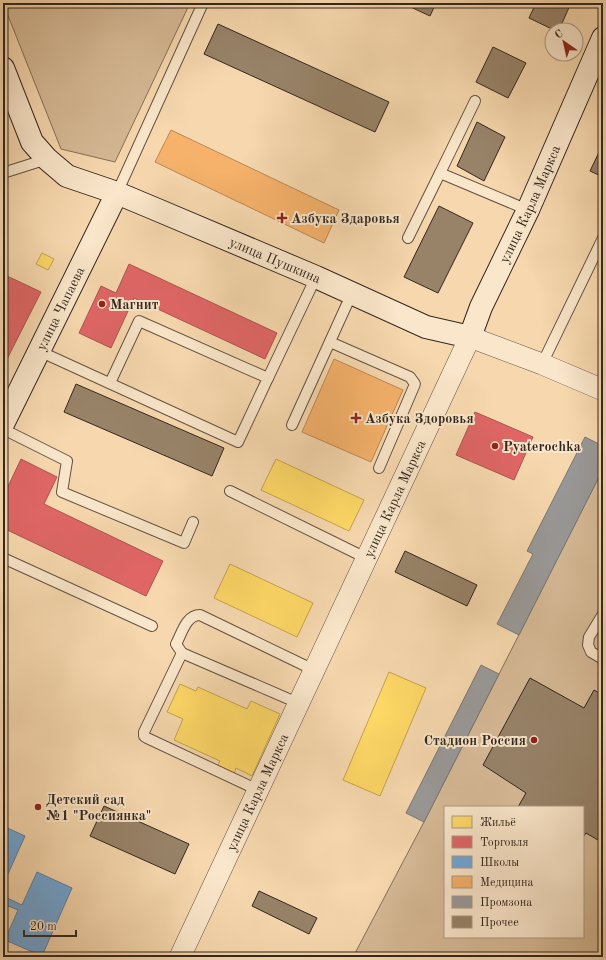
<svg xmlns="http://www.w3.org/2000/svg" width="606" height="960" font-family="'Old Standard TT',serif">
<style>
.green{fill:#d6ba96;stroke:#84705a;fill-rule:evenodd}
.homes{fill:#ffd966;stroke:#c2a450}
.shops{fill:#e06666;stroke:#ac5350}
.schools{fill:#6fa8dc;stroke:#5d81a3}
.health{fill:#f6b26b;stroke:#bb8854}
.industry{fill:#999;stroke:#7a7774}
.building{fill:#988369;stroke:#32271e}
.lines{fill:none;stroke-linecap:round;stroke-linejoin:round}
.lane-casing{stroke:#635342;stroke-width:12}
.street-casing{stroke:#635342;stroke-width:22}
.secondary-casing{stroke:#32271e;stroke-width:24}
.lane{stroke:#fae6ca;stroke-width:10}
.street{stroke:#fae6ca;stroke-width:21}
.secondary{stroke:#fae6ca;stroke-width:22}
.poi-dot{fill:#8f2418;stroke:#fae6ca;stroke-width:1.5}
.labels{text-anchor:middle;stroke-width:4;stroke-linejoin:round;paint-order:stroke}
.street-label{font-size:14px;fill:#32271e;stroke:#fae6ca}
.poi-label{font-size:14px;font-weight:bold;fill:#32271e;stroke:#fae6ca;text-anchor:start}
</style>
<rect width="100%" height="100%" fill="#f7d8ae"/>
<filter id="stains"><feTurbulence type="fractalNoise" baseFrequency=".005" numOctaves="4"/><feColorMatrix values="0 0 0 0 .2 0 0 0 0 .09 0 0 0 0 .02 0 0 0 .5 -.17"/></filter>
<radialGradient id="worn" r=".72"><stop offset=".6" stop-color="#630" stop-opacity="0"/><stop offset="1" stop-color="#630" stop-opacity=".3"/></radialGradient>
<g class="green">
<polygon points="3,3 190,3 115,162 61,149"/>
<path d="M 603,469 L 603,957 L 353,957 L 424,822 ZM 445,807 L 583,807 L 583,937 L 445,937 Z"/>
</g>
<g class="homes">
<polygon points="42,253 54,259 48,270 36,264"/>
<polygon points="276,459 364,500 349,531 261,490"/>
<polygon points="230,564 313,603 297,637 214,598"/>
<polygon points="389,672 426,688 380,796 343,780"/>
<polygon points="180,684 196,691 198,687 247,709 251,701 280,714 252,776 236,768 233,777 216,769 220,761 174,740 183,719 167,712"/>
</g>
<g class="shops">
<polygon points="129,264 277,333 265,359 134,298 111,348 79,333 101,286 116,293"/>
<polygon points="5,275 41,292 3,367 3,280"/>
<polygon points="475,412 533,437 514,480 456,455"/>
<polygon points="21,459 57,477 44,504 163,561 146,596 3,528 3,497"/>
</g>
<g class="schools">
<polygon points="3,826 25,836 3,885"/>
<polygon points="37,872 72,888 42,956 5,940 18,910 3,904 3,896 22,905"/>
</g>
<g class="health">
<polygon points="171,130 339,210 324,243 155,162"/>
<polygon points="334,359 403,390 371,462 302,432"/>
</g>
<g class="industry">
<polygon points="585,437 603,446 603,469 519,635 497,624 533,554 527,551"/>
<polygon points="481,665 499,674 424,822 406,813"/>
</g>
<g class="building">
<polygon points="402,3 436,3 430,16"/>
<polygon points="536,3 571,3 559,30 554,30 529,18"/>
<polygon points="218,24 389,102 375,132 204,54"/>
<polygon points="493,47 526,63 508,98 476,82"/>
<polygon points="477,122 505,137 484,181 457,166"/>
<polygon points="603,144 603,177 590,171"/>
<polygon points="439,206 473,223 438,293 404,277"/>
<polygon points="76,384 224,448 212,476 64,412"/>
<polygon points="405,551 477,585 467,606 395,572"/>
<polygon points="530,678 584,708 594,690 603,695 603,843 586,833 583,837 583,807 518,807 526,793 483,765"/>
<polygon points="104,806 189,844 175,874 90,836"/>
<polygon points="259,891 317,918 309,934 252,906"/>
</g>
<g class="lines">
<g class="lane-casing">
<g id="lane">
<polyline points="3,173 47,159"/>
<polyline points="440,173 475,101"/>
<polyline points="117,193 203,3"/>
<polyline points="408,238 440,173 528,210"/>
<polyline points="330,342 410,377 415,384 379,468"/>
<polyline points="39,351 238,442 268,378 139,321 110,383"/>
<polyline points="542,364 603,238"/>
<polyline points="268,378 316,277"/>
<polyline points="292,425 352,293"/>
<polyline points="3,429 67,461 62,492 184,543 193,522"/>
<polyline points="230,491 366,558"/>
<polyline points="3,558 152,626"/>
<polyline points="603,614 589,637 588,645 591,652 603,659"/>
<path d="M 182,653 L 176,644 C 182,633 186,615 200,615 L 314,670"/>
<polyline points="258,790 147,738 144,736 144,732 182,653 298,703"/>
</g>
</g>
<g class="street-casing">
<g id="street">
<path id="s1" d="M 180,957 L 470,337 L 542,364 L 603,390"/>
</g>
</g>
<g class="secondary-casing">
<g id="secondary">
<path id="s2" d="M 3,68 L 32,142 L 47,159 L 67,176 L 117,193 L 160,211 L 316,277 L 426,327 L 470,337 L 481,307 L 528,210 L 603,38"/>
<path id="s3" d="M 3,424 L 117,193"/>
</g>
</g>
<use href="#lane" class="lane"/>
<use href="#street" class="street"/>
<use href="#secondary" class="secondary"/>
</g>
<g class="poi-dot">
<path d="M280 212h4v4h4v4h-4v4h-4v-4h-4v-4h4z"/>
<circle cx="102" cy="304" r="4"/>
<path d="M354 412h4v4h4v4h-4v4h-4v-4h-4v-4h4z"/>
<circle cx="495" cy="446" r="4"/>
<circle cx="534" cy="740" r="4"/>
<circle cx="38" cy="807" r="4"/>
</g>
<g class="labels">
<g class="street-label">
<text dy="5" stroke="none"><textPath href="#s2" startOffset="709">улица Карла Маркса</textPath></text>
<text dy="5" stroke="none"><textPath href="#s2" startOffset="353">улица Пушкина</textPath></text>
<text dy="5" stroke="none"><textPath href="#s3" startOffset="129">улица Чапаева</textPath></text>
<text dy="5" stroke="none"><textPath href="#s1" startOffset="506">улица Карла Маркса</textPath></text>
<text dy="5" stroke="none"><textPath href="#s1" startOffset="182">улица Карла Маркса</textPath></text>
</g>
<g class="poi-label">
<text x="291" y="223">Азбука Здаровья</text>
<text x="110" y="309">Магнит</text>
<text x="365" y="423">Азбука Здоровья</text>
<text x="503" y="451">Pyaterochka</text>
<text x="526" y="745" text-anchor="end">Стадион Россия</text>
<text x="46" y="804">Детский сад<tspan x="46" dy="16">№1 "Россиянка"</tspan></text>
</g>
</g>
<rect width="606" height="960" fill="none" stroke="#f7d8ae" stroke-width="16"/>
<rect x="4" y="4" width="598" height="952" fill="none" stroke="#32271e" stroke-width="2"/>
<rect x="8" y="8" width="590" height="944" fill="none" stroke="#32271e"/>
<rect x="444" y="806" width="140" height="132" fill="#fae6ca" stroke="#aa9a85"/>
<rect x="452" y="816" width="20" height="12" fill="#ffd966" stroke="#aa9a85"/>
<text x="480" y="826" font-size="12" fill="#32271e">Жильё</text>
<rect x="452" y="836" width="20" height="12" fill="#e06666" stroke="#aa9a85"/>
<text x="480" y="846" font-size="12" fill="#32271e">Торговля</text>
<rect x="452" y="856" width="20" height="12" fill="#6fa8dc" stroke="#aa9a85"/>
<text x="480" y="866" font-size="12" fill="#32271e">Школы</text>
<rect x="452" y="876" width="20" height="12" fill="#f6b26b" stroke="#aa9a85"/>
<text x="480" y="886" font-size="12" fill="#32271e">Медицина</text>
<rect x="452" y="896" width="20" height="12" fill="#999999" stroke="#aa9a85"/>
<text x="480" y="906" font-size="12" fill="#32271e">Промзона</text>
<rect x="452" y="916" width="20" height="12" fill="#988369" stroke="#aa9a85"/>
<text x="480" y="926" font-size="12" fill="#32271e">Прочее</text>
<g transform="translate(564 42) rotate(326)"><circle r="19" fill="#fae6ca" stroke="#aa9a85"/>
<path d="M0-3L7 15L0 10L-7 15Z" fill="#8f2418"/>
<text y="-6" font-size="11" font-weight="bold" text-anchor="middle" fill="#32271e">С</text>
</g>
<path d="M24 930v6h52v-6" fill="none" stroke="#32271e" stroke-width="2"/>
<text x="30" y="930" font-size="12" fill="#32271e" stroke="#fae6ca" stroke-width="3" paint-order="stroke">20 m</text>
<rect width="100%" height="100%" filter="url(#stains)"/>
<rect width="100%" height="100%" fill="url(#worn)"/>
</svg>
